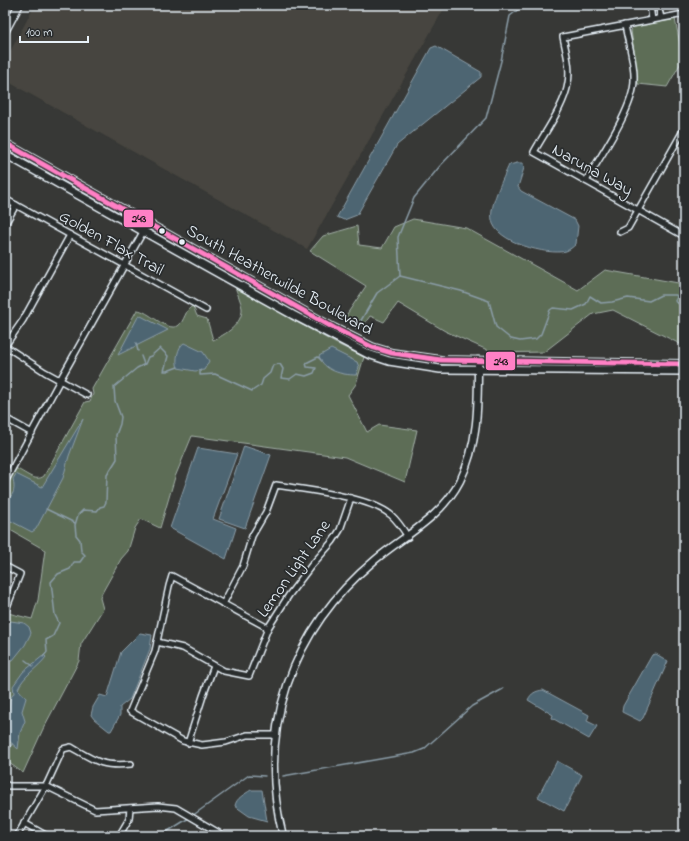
<svg xmlns="http://www.w3.org/2000/svg" width="689" height="841" font-family="'Indie Flower',sans-serif">
<style>
.built{fill:#47453f}
.green{fill:#5d6d56;stroke:#a2afa7}
.water{fill:#4d6572;stroke:#8b9da8}
.lines{fill:none;stroke-linecap:round;stroke-linejoin:round}
.stream{stroke:#8b9da8;stroke-width:1.5}
.minor-casing{stroke:#e8f1f8;stroke-width:8}
.tertiary-casing{stroke:#e8f1f8;stroke-width:9}
.secondary-casing{stroke:#e8f1f8;stroke-width:10}
.minor{stroke:#2a2d2e;stroke-width:5}
.tertiary{stroke:#2a2d2e;stroke-width:6}
.secondary{stroke:#2a2d2e;stroke-width:7}
.bus-1-casing{stroke:#2a2d2e;stroke-width:8}
.bus-1{stroke:#ff80c5;stroke-width:5}
.bus-dot{fill:#e8f1f8;stroke:#2a2d2e;stroke-width:1.5}
.labels{text-anchor:middle;stroke-width:3.5;stroke-linejoin:round;paint-order:stroke}
.street-label{font-size:17px;fill:#e8f1f8;stroke:#2a2d2e}
.line-badge{stroke:#2a2d2e;stroke-width:1.5}
.pale-badge-label{font-size:11px;text-anchor:middle;font-weight:bold;fill:#111}
</style>
<rect width="100%" height="100%" fill="#373836"/>
<filter id="ink" filterUnits="userSpaceOnUse"><feTurbulence type="fractalNoise" baseFrequency=".025" numOctaves="2"/><feDisplacementMap in="SourceGraphic" scale="8" xChannelSelector="R" yChannelSelector="G"/><feConvolveMatrix kernelMatrix="1 2 1 2 8 2 1 2 1" color-interpolation-filters="sRGB"/></filter>
<g filter="url(#ink)">
<polygon class="built" points="35,5 446,5 307,249 5,80 5,61"/>
<g class="green">
<polygon points="675,19 683,59 667,87 638,84 631,30 634,27"/>
<polygon points="413,219 466,228 578,290 605,270 684,284 684,346 613,310 593,314 544,352 494,353 445,331 398,303 384,322 370,316 363,326 345,317 366,286 310,251 323,236 357,226 359,245 382,248 394,227"/>
<path d="M 235,287 L 335,343 L 364,357 L 356,384 L 348,395 L 367,432 L 379,425 L 417,430 L 405,482 L 345,457 L 192,436 L 175,477 L 160,528 L 141,519 L 135,528 L 128,551 L 121,559 L 102,593 L 100,598 L 103,609 L 81,644 L 79,661 L 43,729 L 23,773 L 5,760 L 5,617 L 8,613 L 32,619 L 38,600 L 45,550 L 5,527 L 5,493 L 9,487 L 8,479 L 15,468 C 25,472 35,483 44,476 L 85,402 L 90,401 L 93,394 L 92,389 L 137,310 C 148,310 166,332 178,326 C 185,321 185,309 193,306 L 197,316 L 207,319 L 213,340 C 225,335 243,324 242,308 C 241,301 237,293 235,287 Z"/>
</g>
<g class="water">
<polygon points="436,46 481,72 481,77 397,145 357,215 344,220 337,217 431,48"/>
<path d="M 517,163 L 523,163 L 524,168 L 518,187 L 521,191 L 575,220 L 578,226 L 576,244 C 573,247 569,250 566,251 C 548,256 495,242 492,220 C 489,206 503,179 509,165 Z"/>
<polygon points="139,315 168,330 118,355"/>
<path d="M 184,343 L 203,352 L 209,361 L 204,370 L 195,371 L 178,368 C 175,361 178,346 184,343 Z"/>
<path d="M 331,349 L 357,362 L 359,367 L 356,375 C 342,375 324,371 319,356 Z"/>
<path d="M 83,419 L 69,456 L 63,478 L 36,529 L 32,532 L 5,518 L 5,500 C 15,496 15,488 13,479 L 16,474 L 42,487 Z"/>
<polygon points="244,446 271,455 245,528 219,519"/>
<polygon points="198,448 237,454 213,519 236,528 226,559 170,528"/>
<polygon points="11,621 24,623 29,627 31,633 25,645 13,660 7,660 5,659 5,627"/>
<polygon points="140,633 152,635 150,649 130,699 120,707 120,715 111,731 109,731 94,719 91,715 93,707 100,695 107,697 121,652"/>
<polygon points="656,654 668,661 643,718 640,721 622,712 623,706 652,655"/>
<path d="M 44,655 L 46,657 C 38,668 23,676 18,689 L 26,698 L 22,711 L 25,721 L 20,733 L 18,749 L 7,739 L 10,699 L 14,693 L 13,686 L 23,672 Z"/>
<path d="M 543,690 L 589,715 L 587,721 L 597,726 L 589,739 L 552,718 L 553,715 L 528,700 C 531,693 536,691 543,690 Z"/>
<polygon points="557,761 582,775 564,811 538,797"/>
<path d="M 251,790 L 262,790 L 267,821 L 249,816 L 235,806 C 236,798 245,794 251,790 Z"/>
</g>
<g class="lines">
<g class="stream">
<polyline points="400,276 461,291 489,301 496,327 511,339 520,341 536,339 541,334 550,310 553,308 573,310 586,304 590,296 601,303 612,302 628,298 649,301 661,295 676,295 677,297 675,301 679,304 684,304"/>
<polyline points="400,276 398,237 414,198 440,166 486,118 501,61 510,16 524,5"/>
<polyline points="356,329 377,293 400,276"/>
<polyline points="136,343 138,351"/>
<polyline points="141,356 144,364"/>
<polyline points="200,370 200,375 215,374 252,391 261,385 263,379 270,373 273,365 280,364 283,369 281,378 290,379 297,374 306,376 314,373 316,368 307,367 306,363 318,357 321,360"/>
<polyline points="46,509 75,523"/>
<polyline points="43,657 47,652 46,640 53,636 59,623 55,615 51,582 58,574 70,569 74,562 80,562 85,555 81,551 80,540 76,535 75,525 78,515 83,510 97,511 100,507 104,506 106,502 107,475 117,459 116,435 120,424 121,417 115,401 114,387 137,368 145,364 148,357 151,356 160,348 168,356 164,371 167,371 178,367"/>
<polyline points="25,660 33,666"/>
<polyline points="5,756 12,744"/>
<polyline points="283,776 414,753 424,749 472,706 503,689"/>
<polyline points="192,816 249,775 265,776"/>
<polyline points="160,836 189,818"/>
</g>
<g class="minor-casing">
<g id="minor">
<polyline points="650,5 652,20"/>
<polyline points="658,5 661,18"/>
<path d="M 684,14 L 563,37 C 566,52 571,68 568,83 C 565,105 545,132 534,152 L 684,236"/>
<path d="M 586,181 C 601,155 634,108 634,80 C 635,62 628,43 625,25"/>
<polyline points="5,199 206,310"/>
<polyline points="5,224 16,205"/>
<polyline points="620,232 628,228 684,129"/>
<polyline points="5,346 23,320 70,235"/>
<polyline points="5,346 45,372 87,395"/>
<polyline points="5,418 32,433"/>
<polyline points="5,482 60,380 148,223"/>
<polyline points="5,566 20,574 5,612"/>
<path d="M 223,604 L 243,566 L 252,536 L 266,512 L 276,485 C 306,490 368,496 391,515 C 398,521 403,529 408,537"/>
<polyline points="268,628 172,576 169,586 155,651 130,711 183,741 202,745 226,742 247,735 276,735"/>
<polyline points="157,642 183,648 224,671 249,676 268,628 289,595 311,566 333,541 340,530 351,498"/>
<polyline points="188,743 203,696 214,666"/>
<polyline points="5,784 9,786 46,786 95,810 158,806 176,808 224,836"/>
<polyline points="24,823 47,836"/>
<path d="M 17,836 L 46,786 L 63,749 L 71,747 C 95,761 102,767 131,764"/>
<polyline points="119,836 129,819 130,808"/>
</g>
</g>
<g class="tertiary-casing">
<path id="tertiary" d="M 283,836 C 256,730 291,630 375,560 C 405,535 441,518 460,481 C 479,443 478,402 478,360"/>
</g>
<g class="secondary-casing">
<g id="secondary">
<polyline points="5,31 19,5"/>
<polyline points="5,143 334,328 372,347 392,353 441,360 684,364"/>
<polyline points="5,154 293,315 368,354 389,361 440,369 684,371"/>
</g>
</g>
<use href="#minor" class="minor"/>
<use href="#tertiary" class="tertiary"/>
<use href="#secondary" class="secondary"/>
<g class="bus-1-casing">
<polyline id="bus-1" points="5,143 334,328 372,347 392,353 441,360 684,364"/>
</g>
<use href="#bus-1" class="bus-1"/>
</g>
</g>
<g class="bus-dot">
<circle cx="162" cy="231" r="3.5"/>
<circle cx="182" cy="242" r="3.5"/>
</g>
<g class="labels">
<g class="street-label">
<text transform="translate(593 169) rotate(29)" y="6">Naruna Way</text>
<text transform="translate(112 242) rotate(29)" y="6">Golden Flax Trail</text>
<text transform="translate(280 279) rotate(29)" y="6">South Heatherwilde Boulevard</text>
<text transform="translate(293 568) rotate(-55)" y="6">Lemon Light Lane</text>
</g>
</g>
<g class="line-badge">
<rect x="123" y="209" width="31" height="19" rx="4" fill="#ff80c5"/>
<rect x="485" y="351" width="31" height="20" rx="4" fill="#ff80c5"/>
</g>
<g class="pale-badge-label">
<text x="139" y="222">243</text>
<text x="501" y="365">243</text>
</g>
<rect width="689" height="841" fill="none" stroke="#2a2d2e" stroke-width="20"/>
<rect x="10" y="10" width="669" height="821" fill="none" stroke="#e8f1f8" stroke-width="1.5" filter="url(#ink)"/>
<path d="M20 36v6h68v-6" fill="none" stroke="#e8f1f8" stroke-width="2"/>
<text x="26" y="36" font-size="12" fill="#e8f1f8" stroke="#2a2d2e" stroke-width="3" paint-order="stroke">100 m</text>
</svg>
